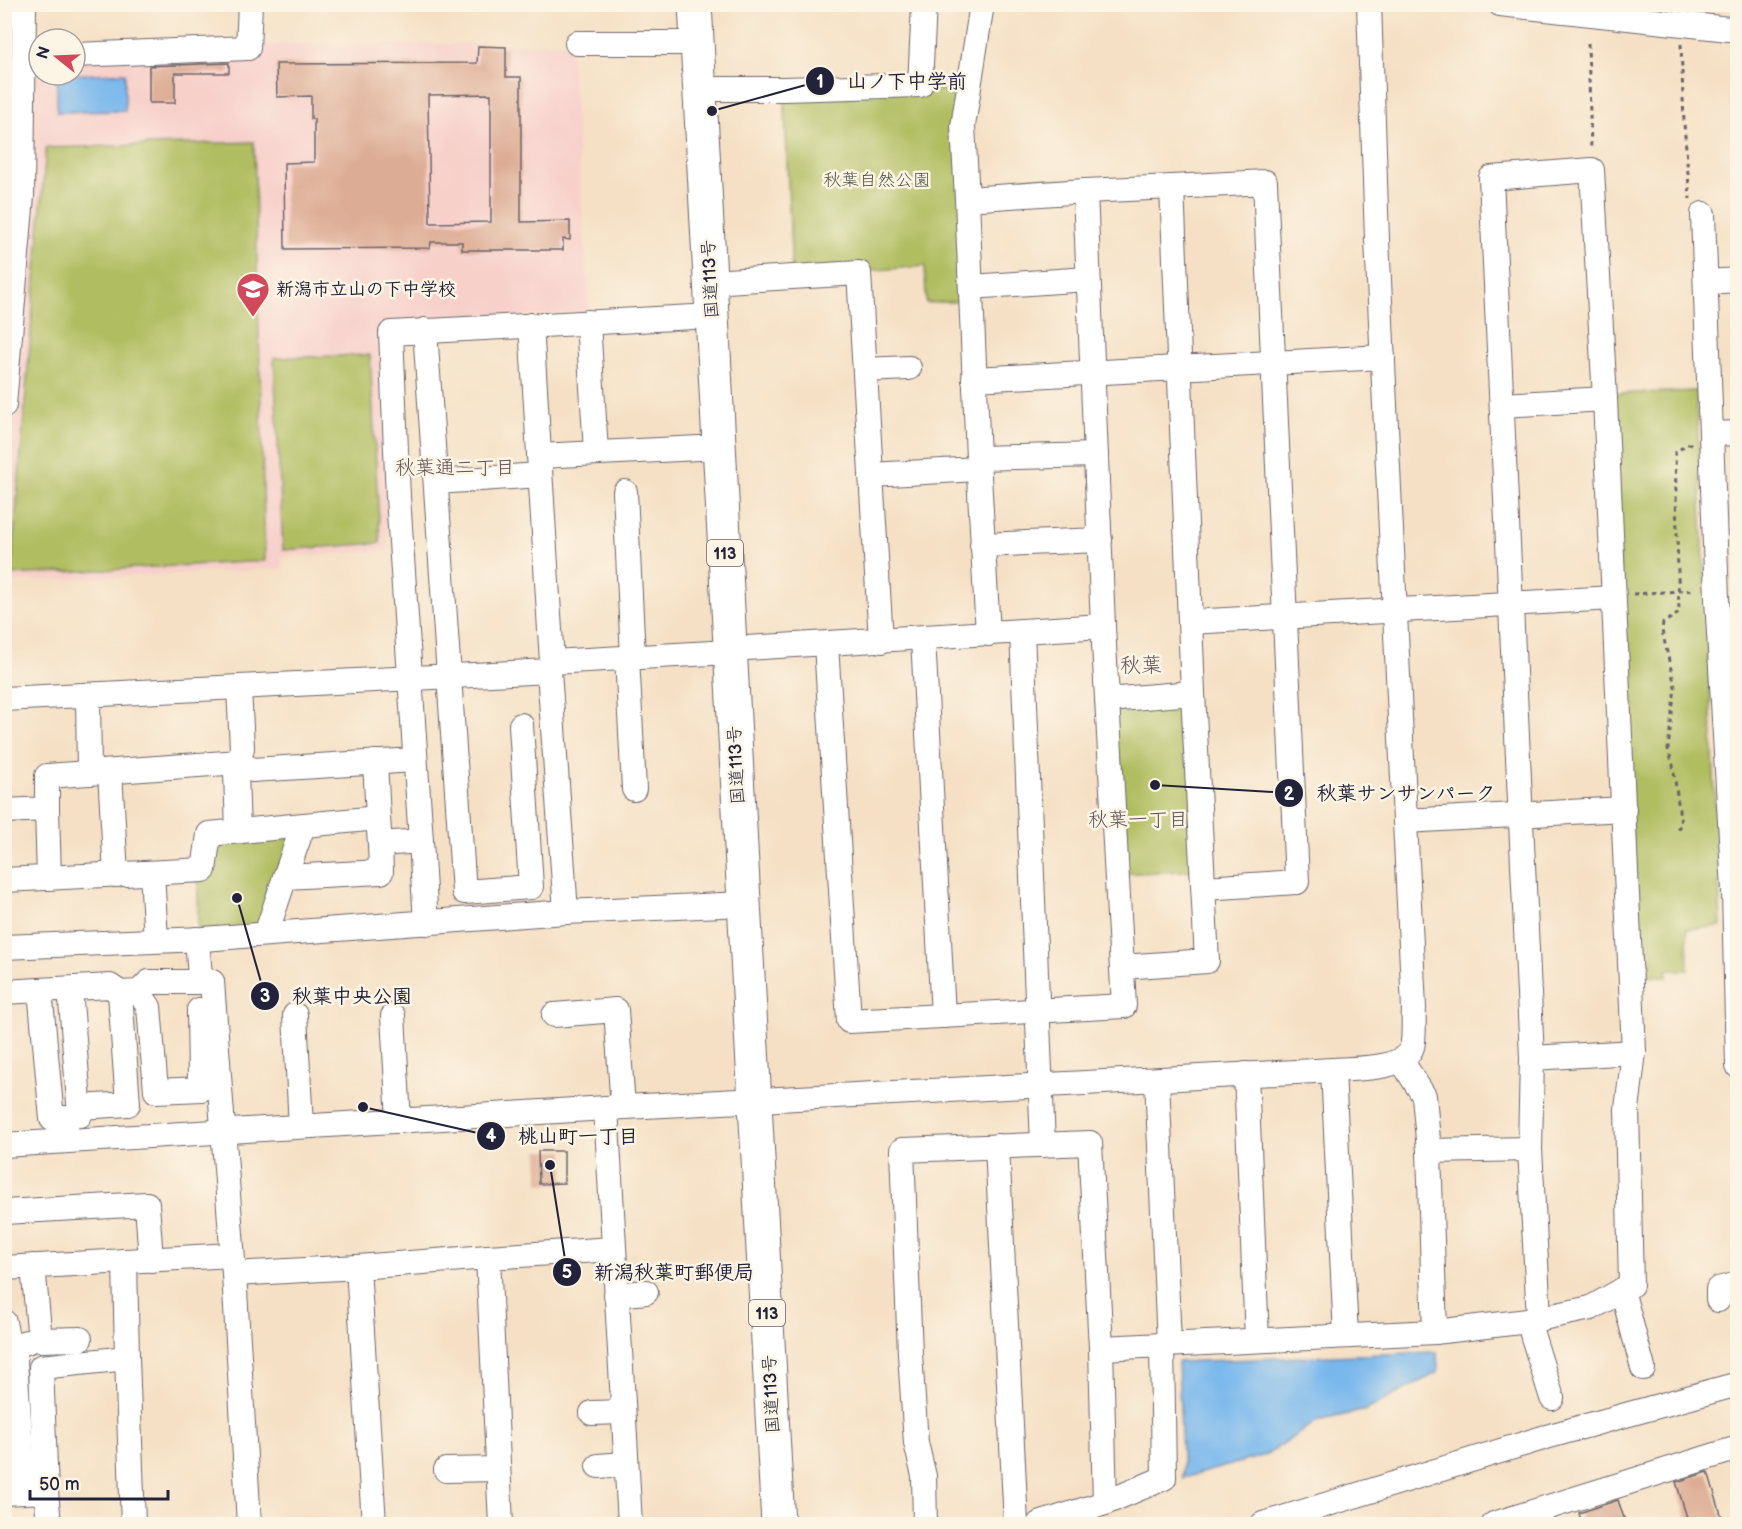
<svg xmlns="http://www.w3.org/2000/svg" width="1742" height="1529" font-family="'Balsamiq Sans','Klee One',sans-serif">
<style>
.built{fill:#f7d0ca}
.green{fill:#b0bd60;stroke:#69704e;stroke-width:1.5}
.water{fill:#78b7ec;stroke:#4d6c94;stroke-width:1.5}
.building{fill:#ddac94;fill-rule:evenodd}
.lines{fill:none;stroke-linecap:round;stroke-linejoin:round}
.minor-casing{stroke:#6c646b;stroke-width:26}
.highway-casing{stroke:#6c646b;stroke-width:35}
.path{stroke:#6c646b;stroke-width:3;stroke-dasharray:4.5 4.5;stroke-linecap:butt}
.minor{stroke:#fff;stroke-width:24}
.highway{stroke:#fff;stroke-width:33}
.labels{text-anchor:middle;stroke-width:5;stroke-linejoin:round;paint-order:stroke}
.shield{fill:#fcf5e5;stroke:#63616e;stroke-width:1.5}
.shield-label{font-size:16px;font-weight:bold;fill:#22223b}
.park-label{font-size:18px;fill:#545848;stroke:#fcf5e5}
.street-label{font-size:18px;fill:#22223b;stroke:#fcf5e5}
.poi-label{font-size:18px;font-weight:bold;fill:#22223b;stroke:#fcf5e5;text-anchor:start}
.neighbourhood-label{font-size:20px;fill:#63525a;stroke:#fcf5e5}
.quarter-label{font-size:21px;fill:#63525a;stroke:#fcf5e5}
.leader{fill:none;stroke:#22223b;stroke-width:2}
.callout-dot{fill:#22223b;stroke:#fcf5e5;stroke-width:2}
.mark-label{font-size:18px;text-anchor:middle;font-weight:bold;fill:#fff}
.callout-label{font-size:20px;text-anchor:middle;font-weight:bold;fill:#22223b;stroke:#fcf5e5;stroke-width:5;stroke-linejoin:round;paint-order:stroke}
</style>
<rect width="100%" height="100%" fill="#fcf5e5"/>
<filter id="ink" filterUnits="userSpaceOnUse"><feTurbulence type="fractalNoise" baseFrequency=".0167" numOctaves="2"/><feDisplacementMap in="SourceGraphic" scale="12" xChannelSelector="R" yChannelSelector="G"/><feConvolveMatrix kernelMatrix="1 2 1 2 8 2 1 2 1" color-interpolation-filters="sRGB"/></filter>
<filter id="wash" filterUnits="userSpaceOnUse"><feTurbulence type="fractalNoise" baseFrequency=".008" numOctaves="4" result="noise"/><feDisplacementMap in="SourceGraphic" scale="24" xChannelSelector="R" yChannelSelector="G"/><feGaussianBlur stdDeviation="1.35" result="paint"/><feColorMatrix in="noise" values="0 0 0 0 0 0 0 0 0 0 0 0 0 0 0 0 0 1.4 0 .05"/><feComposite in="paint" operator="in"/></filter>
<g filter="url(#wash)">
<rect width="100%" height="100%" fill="#f5e0c5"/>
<polygon class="built" points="257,44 570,44 590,313 382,323 388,551 282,557 282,569 5,582 5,522 29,198 31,62 39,62 39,75 75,75 75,60"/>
<g class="green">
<polygon points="5,5 16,5 15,49 5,49"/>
<polygon points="920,86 969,94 971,301 926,303 925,266 792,277 784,89"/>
<polygon points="254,142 265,561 11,575 46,148"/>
<polygon points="370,355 380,543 283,550 274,358"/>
<polygon points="1696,391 1721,926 1687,929 1688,970 1667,970 1668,976 1638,977 1612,394"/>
<polygon points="1193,693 1203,870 1117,874 1107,700"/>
<polygon points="299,828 264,931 198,936 198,866 207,835"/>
</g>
<g class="water">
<polygon points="125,73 125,111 57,112 57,75"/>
<polygon points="1437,1352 1438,1372 1366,1410 1317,1421 1266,1455 1183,1478 1178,1362"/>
</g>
<g id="blocks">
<g class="building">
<path d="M 478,46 L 506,47 L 506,77 L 521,77 L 521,222 L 570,221 L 570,240 L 563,239 L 563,250 L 462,250 L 462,242 L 431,242 L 430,248 L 285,249 L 284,163 L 314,162 L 314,119 L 311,119 L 311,96 L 277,97 L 276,64 L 477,63 ZM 491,94 L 491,222 L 430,223 L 428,95 Z"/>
<polygon points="229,63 229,73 175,73 175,103 149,103 149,66"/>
<polygon points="538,1151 564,1151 564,1183 539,1184"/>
<polygon points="1708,1472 1724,1524 1689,1524 1676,1482"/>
<polygon points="1618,1500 1626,1524 1582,1524 1579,1513"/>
</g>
</g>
</g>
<g filter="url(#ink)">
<use href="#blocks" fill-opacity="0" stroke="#6c646b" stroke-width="1.5"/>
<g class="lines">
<g class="minor-casing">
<g id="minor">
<polyline points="1500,4 1738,30"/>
<polyline points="577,43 697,43"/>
<polyline points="75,55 248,48 250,4"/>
<polyline points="699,89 784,89 920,85 924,4"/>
<polyline points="1172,187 1265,182 1297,882 1204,888"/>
<polyline points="1085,191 1172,187 1193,693 1207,961 1122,967"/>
<polyline points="967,199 963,126 982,4"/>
<polyline points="1703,214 1717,599 1734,890 1738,1066"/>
<polyline points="710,282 859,273 881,641"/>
<polyline points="1706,282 1738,280"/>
<polyline points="971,287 1088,279"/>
<polyline points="588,322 596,452"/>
<polyline points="531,325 552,662"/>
<polyline points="425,330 464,892 531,887 521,725"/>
<polyline points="865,370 909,368"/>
<polyline points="974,379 1383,357"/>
<polyline points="4,405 22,196 24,4"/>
<polyline points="1502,405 1605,399"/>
<polyline points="1712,434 1738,433"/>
<polyline points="539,456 719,447"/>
<polyline points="978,458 1096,455"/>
<polyline points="871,475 978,469"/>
<polyline points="437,482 540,475"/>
<polyline points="625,492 633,657"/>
<polyline points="982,545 1100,540"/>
<polyline points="1190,622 1613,598"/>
<polyline points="1022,631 1103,626"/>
<polyline points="923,638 943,1016"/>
<polyline points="826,644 849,1021 1124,1006 1103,626 1085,191 967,199 978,458 988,634"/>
<polyline points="730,649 1022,631 1043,1145"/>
<polyline points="627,657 634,789"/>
<polyline points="549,671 552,662 729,652"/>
<polyline points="88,695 89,773"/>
<polyline points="4,699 549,671 566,912 744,904"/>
<polyline points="1107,700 1193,693"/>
<polyline points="375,762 378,818"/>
<polyline points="110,772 116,875"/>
<polyline points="47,809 49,878"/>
<polyline points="4,811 47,809 47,776 239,762 252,770 415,760"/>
<polyline points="1405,821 1624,809"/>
<polyline points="238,831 236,773 242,748 239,688"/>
<polyline points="421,841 398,497 391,333 712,316"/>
<polyline points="152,873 156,940"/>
<polyline points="285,877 303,826"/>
<polyline points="4,880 204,870 209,834 378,818 380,844 421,841 426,923"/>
<polyline points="266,934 285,877 381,872 380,844"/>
<polyline points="197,939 200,977 212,982 234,1274 249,1524"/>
<polyline points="4,947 203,939 566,912"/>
<polyline points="70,989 80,1115 74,1116"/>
<polyline points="40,990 52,1119 65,1118 67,1141"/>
<polyline points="4,992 110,986 120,993 139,992 149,982 212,982"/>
<polyline points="139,992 149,1007 156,1091 202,1089 200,1079"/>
<polyline points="199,1010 200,1079 217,1078"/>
<polyline points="295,1015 301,1126"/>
<polyline points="554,1015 616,1010 623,1107"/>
<polyline points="393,1016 399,1121"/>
<polyline points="1532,1058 1634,1052"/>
<polyline points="1333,1070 1346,1336"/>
<polyline points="1246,1074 1257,1340"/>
<polyline points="1157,1080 1169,1344"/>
<polyline points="80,1107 128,1104 120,993"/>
<polyline points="606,1108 630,1524"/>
<path d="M 4,1145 L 606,1108 L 1333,1070 C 1354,1068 1404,1071 1412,1047 C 1415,1036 1413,1020 1414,1008 L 1377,239 L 1369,4"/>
<polyline points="997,1146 1016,1524"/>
<polyline points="1530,1149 1539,1319"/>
<polyline points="1429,1151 1435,1332"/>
<polyline points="4,1212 147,1204 151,1260"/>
<polyline points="488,1257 613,1249"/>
<polyline points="33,1266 40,1340 80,1339"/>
<polyline points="4,1268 125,1261"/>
<polyline points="234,1274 358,1267"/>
<polyline points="1622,1290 1643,1368"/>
<polyline points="616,1295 646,1292"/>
<polyline points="1718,1300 1718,1289 1738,1284"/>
<polyline points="1528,1321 1552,1398"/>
<polyline points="4,1322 7,1338 14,1345 27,1342"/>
<polyline points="14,1345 23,1482 45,1480"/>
<polyline points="1101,1348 1435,1332 1528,1321 1591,1308 1631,1285 1627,1109 1634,1052 1605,399 1592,170 1491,178 1532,1058 1530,1149 1429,1151 1424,1096 1401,1060"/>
<polyline points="127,1358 133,1524"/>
<polyline points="592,1413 623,1412"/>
<polyline points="598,1466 626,1464"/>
<polyline points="446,1470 498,1469"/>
<polyline points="46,1491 49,1524"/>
<polyline points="4,1493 46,1491 41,1367 127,1358 125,1261 232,1255"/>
<polyline points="1105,1503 1164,1478 1162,1344"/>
<polyline points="374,1524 358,1267 488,1257 501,1524"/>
<polyline points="925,1524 924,1476 916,1443 910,1354 902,1150 1090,1143 1101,1348 1105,1503 1039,1524"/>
<polyline points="1263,1524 1546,1437 1738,1384"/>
<polyline points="1494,1524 1738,1448"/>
</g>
</g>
<g class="highway-casing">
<polyline id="highway" points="695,4 778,1524"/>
</g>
<g class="path">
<polyline points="1588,43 1591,150"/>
<polyline points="1681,44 1684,123 1690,199"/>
<polyline points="1633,594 1695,590"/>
<polyline points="1677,829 1681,825 1673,765 1668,749 1675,686 1662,631 1663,623 1679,613 1675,453 1687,444 1692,444"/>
</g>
<use href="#minor" class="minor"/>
<use href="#highway" class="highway"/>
</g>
</g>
<defs>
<g id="school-pin" transform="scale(1.725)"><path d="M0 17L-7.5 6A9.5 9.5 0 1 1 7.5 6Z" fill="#d1495b" stroke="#fcf5e5"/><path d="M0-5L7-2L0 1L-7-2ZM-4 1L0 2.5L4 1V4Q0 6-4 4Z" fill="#fff"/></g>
</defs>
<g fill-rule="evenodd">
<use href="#school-pin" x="253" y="289"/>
</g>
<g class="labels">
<g class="shield">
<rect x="707" y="540" width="36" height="26" rx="4.5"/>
<rect x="749" y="1300" width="36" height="26" rx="4.5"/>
</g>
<g class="shield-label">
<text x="725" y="559">113</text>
<text x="767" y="1319">113</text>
</g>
<g class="park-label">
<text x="877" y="186">秋葉自然公園</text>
</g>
<g class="street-label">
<text transform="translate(710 279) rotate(-93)" y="6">国道113号</text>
<text transform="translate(736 765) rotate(-93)" y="6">国道113号</text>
<text transform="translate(771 1394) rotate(-93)" y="6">国道113号</text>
</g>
<g class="poi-label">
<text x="276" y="295">新潟市立山の下中学校</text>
</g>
<g class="neighbourhood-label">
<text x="455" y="474">秋葉通二丁目</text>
<text x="1138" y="826">秋葉一丁目</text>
</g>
<g class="quarter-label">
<text x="1141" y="672">秋葉</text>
</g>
</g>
<path class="leader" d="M712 111L820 81M1155 785L1289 793M237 898L265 996M363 1107L491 1136M550 1165L567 1272"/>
<g class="callout-dot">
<circle cx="712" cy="111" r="6"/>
<circle cx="1155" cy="785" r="6"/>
<circle cx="237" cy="898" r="6"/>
<circle cx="363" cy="1107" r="6"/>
<circle cx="550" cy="1165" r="6"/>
<circle cx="820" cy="81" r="15"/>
<circle cx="1289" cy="793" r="15"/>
<circle cx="265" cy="996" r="15"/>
<circle cx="491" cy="1136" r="15"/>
<circle cx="567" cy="1272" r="15"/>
</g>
<g class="mark-label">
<text x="820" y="88">1</text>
<text x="1289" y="800">2</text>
<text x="265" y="1002">3</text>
<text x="491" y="1142">4</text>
<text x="567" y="1278">5</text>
</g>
<g class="callout-label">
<text x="907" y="88">山ノ下中学前</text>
<text x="1406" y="800">秋葉サンサンパーク</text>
<text x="352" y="1003">秋葉中央公園</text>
<text x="578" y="1143">桃山町一丁目</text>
<text x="674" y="1279">新潟秋葉町郵便局</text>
</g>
<rect width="1742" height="1529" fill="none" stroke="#fcf5e5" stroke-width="24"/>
<g transform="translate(57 57) rotate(288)"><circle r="28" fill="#fcf5e5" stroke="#a5a1a1" stroke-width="1.5"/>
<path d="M0-4.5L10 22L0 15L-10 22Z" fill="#d1495b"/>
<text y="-9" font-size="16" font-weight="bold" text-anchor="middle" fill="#22223b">N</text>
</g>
<path d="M30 1490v9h138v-9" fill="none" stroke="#22223b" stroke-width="3"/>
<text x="39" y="1490" font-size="18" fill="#22223b" stroke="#fcf5e5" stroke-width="4.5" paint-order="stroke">50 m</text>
</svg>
